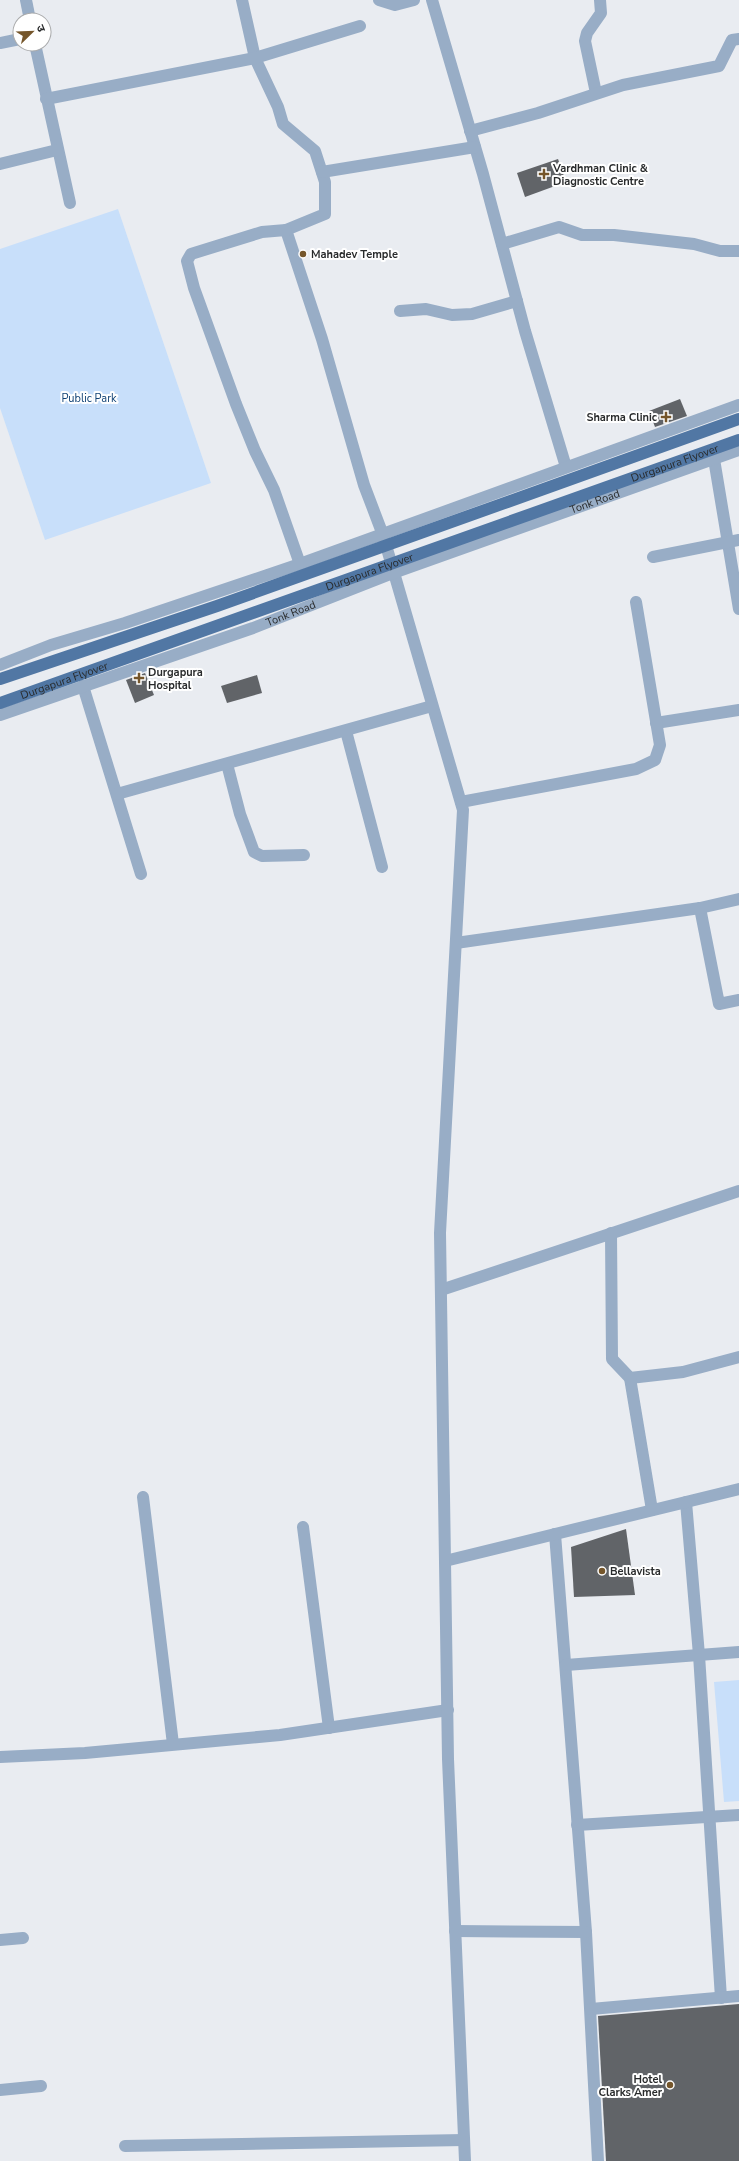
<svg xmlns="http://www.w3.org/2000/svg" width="739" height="2161" font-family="'Nunito Sans','Noto Sans Devanagari',sans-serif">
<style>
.green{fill:#c8dffa}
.building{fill:#616468}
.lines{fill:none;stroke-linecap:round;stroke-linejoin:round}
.minor{stroke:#98adc6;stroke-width:12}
.tertiary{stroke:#98adc6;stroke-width:12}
.primary-bridge{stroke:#5177a4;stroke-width:12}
.poi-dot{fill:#75562b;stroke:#fff;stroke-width:1.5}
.labels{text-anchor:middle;stroke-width:4;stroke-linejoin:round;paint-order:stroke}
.poi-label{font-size:11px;font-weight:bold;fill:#292b2c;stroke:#fff;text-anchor:start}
.park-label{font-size:11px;fill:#0f4174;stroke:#fff}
.street-label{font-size:11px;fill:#292b2c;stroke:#fff}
</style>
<rect width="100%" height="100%" fill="#e9ecf1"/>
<g class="green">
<polygon points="118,209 211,483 45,540 0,408 0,249"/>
<polygon points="739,1680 739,1801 724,1802 714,1682"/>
</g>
<g class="building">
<polygon points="558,159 566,182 525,197 517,173"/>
<polygon points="680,399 687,416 655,427 649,411"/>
<polygon points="145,673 154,695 135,703 126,680"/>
<polygon points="257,675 262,693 227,703 221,686"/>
<polygon points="626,1529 635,1595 574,1597 571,1547"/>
<polygon points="739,2004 739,2161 606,2161 598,2016"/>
</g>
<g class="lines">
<g class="minor">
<polyline points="26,0 30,20"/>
<polyline points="242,0 255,58 278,107 283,124 315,151 325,182 325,214 286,230 322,339 364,485 383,535"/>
<polyline points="379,0 395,5 414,0"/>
<polyline points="432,0 483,174 525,331 566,467"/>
<polyline points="0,43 20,39"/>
<polyline points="35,44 70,203"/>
<polyline points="596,93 585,41 587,33 601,13 600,0"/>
<polyline points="46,99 255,58 360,26"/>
<polyline points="470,131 538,113 623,85 719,66 732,40 739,39"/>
<polyline points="0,164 57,150"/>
<polyline points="322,172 475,147"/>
<polyline points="286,230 262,232 191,254 187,261 194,288 236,404 255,451 274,490 300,564"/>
<polyline points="502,244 559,227 582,235 614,235 694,244 720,251 739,251"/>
<polyline points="400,311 426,309 452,315 472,314 517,301"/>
<polyline points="714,459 739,609"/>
<polyline points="653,557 739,540"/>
<polyline points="83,686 141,874"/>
<polyline points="656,723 739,710"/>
<polyline points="346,731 382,867"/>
<polyline points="227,764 240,814 254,852 262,856 304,855"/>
<polyline points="117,794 432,706"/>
<polyline points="461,802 636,769 655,760 660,745 636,602"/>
<polyline points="700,908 719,1004 739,1000"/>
<polyline points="456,943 700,908 739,899"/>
<polyline points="611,1233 612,1359 630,1378 683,1372 739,1357"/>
<polyline points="441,1290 739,1191"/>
<polyline points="630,1378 652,1510"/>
<polyline points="143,1497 173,1744"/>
<polyline points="686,1502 699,1655 721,1998"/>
<polyline points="303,1527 329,1728"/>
<polyline points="555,1534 586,1932 598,2161"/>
<polyline points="445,1561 739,1489"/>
<polyline points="566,1665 739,1652"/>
<polyline points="0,1757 85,1753 280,1735 448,1710"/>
<polyline points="577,1825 739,1815"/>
<polyline points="455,1931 586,1932"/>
<polyline points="0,1940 23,1938"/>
<polyline points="591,2009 739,1996"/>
<polyline points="0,2090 41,2086"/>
<polyline points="125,2146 464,2140"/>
</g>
<g class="tertiary">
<polyline points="383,535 463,810 440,1233 448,1759 465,2161"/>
<polyline points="0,665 51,645 125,623 300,564 739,405"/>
<path id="s1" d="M 0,715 L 253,628 L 393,573 L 739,450"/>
</g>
<g class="primary-bridge">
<polyline points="0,679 217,606 739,419"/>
<path id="s2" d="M 0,703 L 739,440"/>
</g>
</g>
<g class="poi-dot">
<path d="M542 168h4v4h4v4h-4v4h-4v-4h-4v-4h4z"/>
<circle cx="303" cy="254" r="4"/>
<path d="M664 411h4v4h4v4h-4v4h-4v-4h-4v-4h4z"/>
<path d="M137 672h4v4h4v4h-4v4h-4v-4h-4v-4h4z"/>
<circle cx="602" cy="1571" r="4"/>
<circle cx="670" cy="2085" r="4"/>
</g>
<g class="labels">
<g class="poi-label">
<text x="553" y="172">Vardhman Clinic &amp;<tspan x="553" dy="13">Diagnostic Centre</tspan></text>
<text x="311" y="258">Mahadev Temple</text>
<text x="657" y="421" text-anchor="end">Sharma Clinic</text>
<text x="148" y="676">Durgapura<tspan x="148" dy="13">Hospital</tspan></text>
<text x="610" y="1575">Bellavista</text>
<text x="662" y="2083" text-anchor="end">Hotel<tspan x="662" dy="13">Clarks Amer</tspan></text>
</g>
<g class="park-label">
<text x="89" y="402">Public Park</text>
</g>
<g class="street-label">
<text dy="4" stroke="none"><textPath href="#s2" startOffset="716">Durgapura Flyover</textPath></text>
<text dy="4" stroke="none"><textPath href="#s1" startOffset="632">Tonk Road</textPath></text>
<text dy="4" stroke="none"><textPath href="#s2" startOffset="392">Durgapura Flyover</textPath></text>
<text dy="4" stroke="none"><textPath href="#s1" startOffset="308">Tonk Road</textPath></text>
<text dy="4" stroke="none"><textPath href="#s2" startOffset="68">Durgapura Flyover</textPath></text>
</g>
</g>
<g transform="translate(32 32) rotate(67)"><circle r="19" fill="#ffffff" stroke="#a9aaab"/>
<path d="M0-3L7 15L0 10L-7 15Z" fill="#75562b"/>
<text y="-6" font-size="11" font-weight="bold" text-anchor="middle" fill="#292b2c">उ</text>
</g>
</svg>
